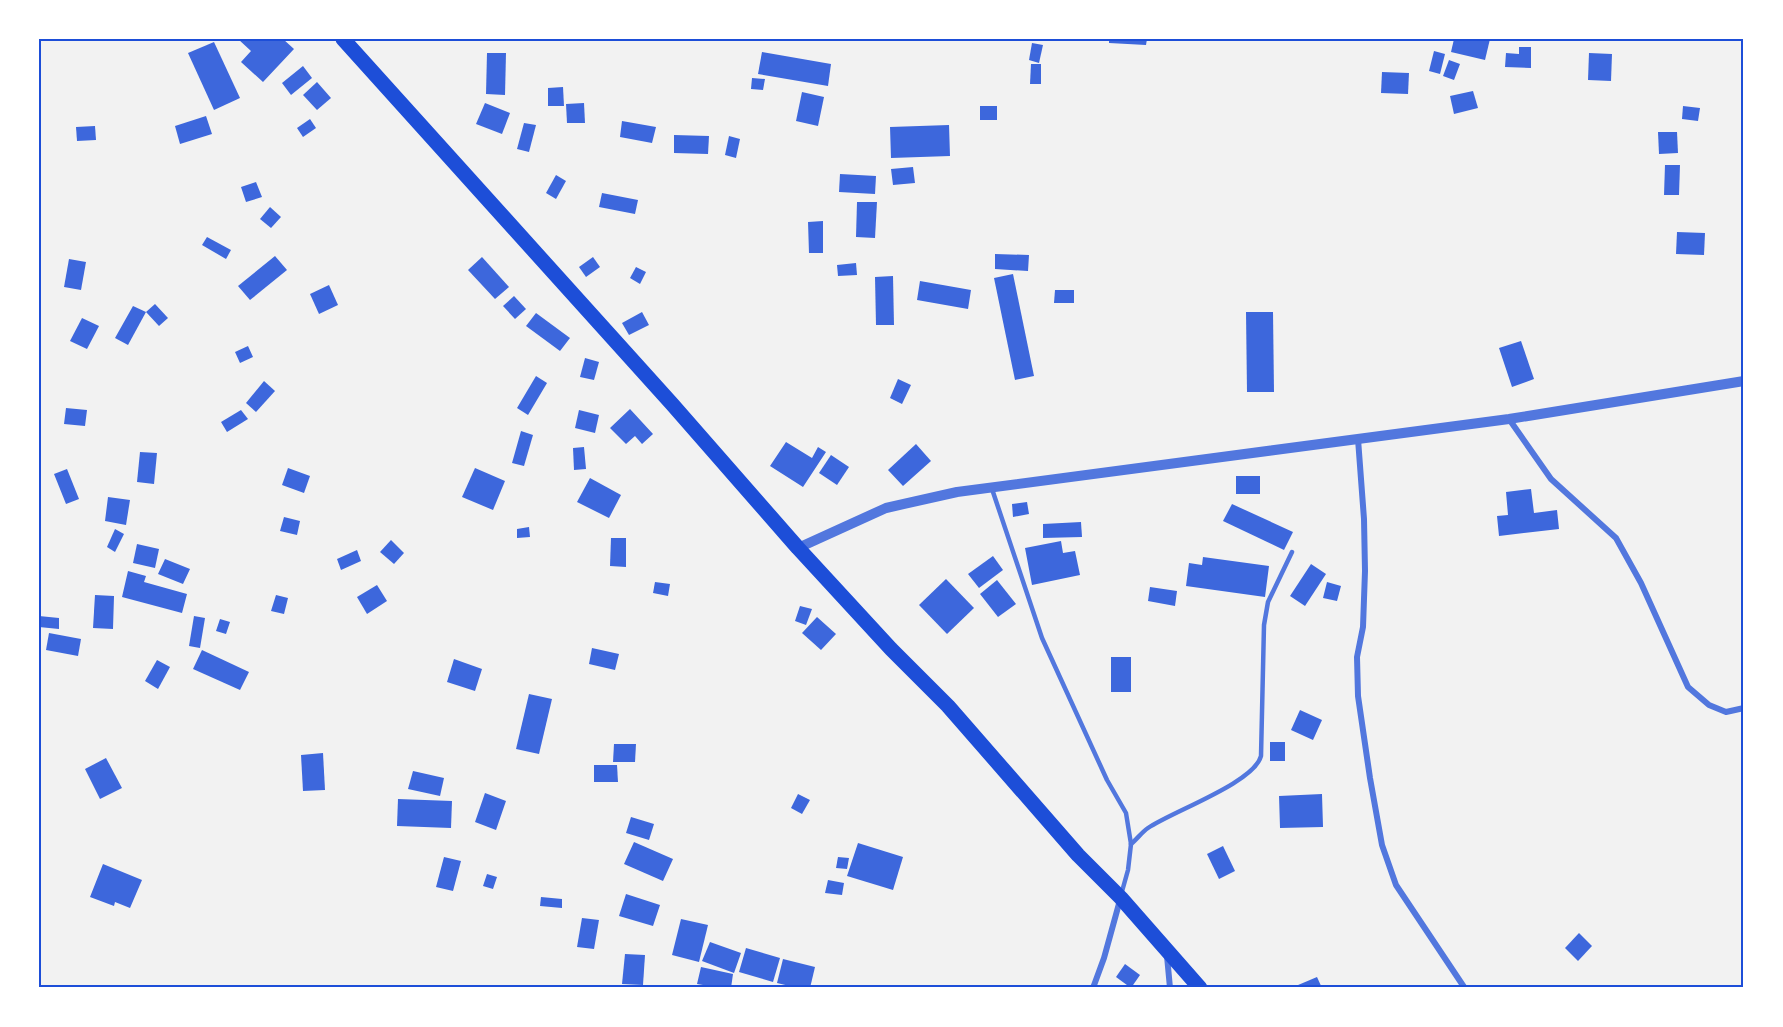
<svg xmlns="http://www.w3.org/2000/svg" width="1783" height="1027" font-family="Rubik,sans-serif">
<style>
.building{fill:#3d67dc}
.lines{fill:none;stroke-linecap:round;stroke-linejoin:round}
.service{stroke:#5277de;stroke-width:4.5}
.minor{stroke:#5277de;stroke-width:6}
.tertiary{stroke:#5277de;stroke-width:10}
.primary{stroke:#1d4ed8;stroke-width:15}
.neatline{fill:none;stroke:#1d4ed8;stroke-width:2}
</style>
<rect width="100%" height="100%" fill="#f2f2f2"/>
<g class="building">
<polygon points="238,39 283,39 294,49 263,82 241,62 251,51"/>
<polygon points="1109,39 1147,39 1146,45 1109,43"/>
<polygon points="1454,39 1490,39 1485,60 1451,52"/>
<polygon points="214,42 240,98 214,110 188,53"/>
<polygon points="1032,43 1043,45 1039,63 1029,60"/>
<polygon points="1519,47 1531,47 1531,68 1505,67 1506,53 1519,54"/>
<polygon points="1434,51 1445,54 1440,74 1429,71"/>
<polygon points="762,52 831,64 828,86 758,74"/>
<polygon points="487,53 506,53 505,95 486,94"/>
<polygon points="1589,53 1612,54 1611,81 1588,80"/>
<polygon points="1449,60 1460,64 1454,80 1443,76"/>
<polygon points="1031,64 1041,64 1041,84 1030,84"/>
<polygon points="303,66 312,78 291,95 282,83"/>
<polygon points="1382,72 1409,73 1408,94 1381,93"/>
<polygon points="752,78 765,79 763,90 751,89"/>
<polygon points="317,82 331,98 317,110 303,95"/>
<polygon points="563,87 564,106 548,106 548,88"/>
<polygon points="1473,91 1478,108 1454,114 1450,96"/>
<polygon points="802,92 824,97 818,126 796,121"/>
<polygon points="485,103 510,113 502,134 476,124"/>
<polygon points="584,103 585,123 567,123 566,104"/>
<rect x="980" y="106" width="17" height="14"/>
<polygon points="1683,106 1700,108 1698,121 1682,119"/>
<polygon points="206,116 212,134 180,144 175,126"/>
<polygon points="310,119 316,128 303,137 297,128"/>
<polygon points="622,121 656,127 652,143 620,137"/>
<polygon points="524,123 536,125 529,152 517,149"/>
<polygon points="949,125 950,156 891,158 890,127"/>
<polygon points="95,126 96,140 77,141 76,127"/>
<polygon points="1658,132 1677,132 1678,153 1659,154"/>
<polygon points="674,135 709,136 708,154 674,153"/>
<polygon points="729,136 740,139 736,158 725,155"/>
<polygon points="1665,165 1680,165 1679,195 1664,195"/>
<polygon points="913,167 915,183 893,185 891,169"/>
<polygon points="840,174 876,176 875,194 839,192"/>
<polygon points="556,175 566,181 556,199 546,193"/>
<polygon points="256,182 262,197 246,202 241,187"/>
<polygon points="602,193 638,200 635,214 599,207"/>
<polygon points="857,202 877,202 875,238 856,237"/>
<polygon points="270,207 281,217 271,228 260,219"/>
<polygon points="823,221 823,253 809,253 808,222"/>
<polygon points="1677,232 1705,233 1704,255 1676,254"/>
<polygon points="207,237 231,250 226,259 202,245"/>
<polygon points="995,254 1029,255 1028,271 995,269"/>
<polygon points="275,256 287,270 250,300 238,286"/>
<polygon points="482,257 509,287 495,299 468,270"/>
<polygon points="593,257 600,267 586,277 579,267"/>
<polygon points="69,259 86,262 81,290 64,287"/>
<polygon points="856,263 857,275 838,276 837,265"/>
<polygon points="636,267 646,272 640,284 630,278"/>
<polygon points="1013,274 1034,376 1015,380 994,278"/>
<polygon points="893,276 894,325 876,325 875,277"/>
<polygon points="920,281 971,290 968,309 917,300"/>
<polygon points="329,285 338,305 319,314 310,294"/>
<polygon points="1055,290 1074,290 1074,303 1054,303"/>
<polygon points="514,296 526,309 515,319 503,306"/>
<polygon points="155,304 168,318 159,326 146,312"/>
<polygon points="133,306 146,312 128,345 115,338"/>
<polygon points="642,312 649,325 629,335 622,323"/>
<polygon points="1246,312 1273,312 1274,392 1247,392"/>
<polygon points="536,313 570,338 560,351 526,326"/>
<polygon points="82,318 99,326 87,349 70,341"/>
<polygon points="1521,341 1534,379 1512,387 1499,348"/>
<polygon points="248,346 253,357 240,363 235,352"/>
<polygon points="585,358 599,362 594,380 580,377"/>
<polygon points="536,376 547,383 528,415 517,408"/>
<polygon points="898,379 911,385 902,404 890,398"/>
<polygon points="264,381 275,391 256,412 246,403"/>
<polygon points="66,408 87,410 85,426 64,424"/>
<polygon points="630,409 653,434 642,444 635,436 626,444 610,428"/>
<polygon points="241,410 248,419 227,432 221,422"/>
<polygon points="579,410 599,415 595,433 575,428"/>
<polygon points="521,431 533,435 524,466 512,463"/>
<polygon points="786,442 812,458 818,447 826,452 803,487 770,466"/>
<polygon points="916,444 931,461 903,486 888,470"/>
<polygon points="584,447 586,469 574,470 573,448"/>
<polygon points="140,452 157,453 154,484 137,482"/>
<polygon points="831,455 849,467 837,485 819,473"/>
<polygon points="288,468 310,476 304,493 282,485"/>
<polygon points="475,468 505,481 493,510 462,497"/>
<polygon points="67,469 79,499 66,504 54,474"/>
<rect x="1236" y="476" width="24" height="18"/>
<polygon points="590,478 621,495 609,518 577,502"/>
<polygon points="1531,489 1534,513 1557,510 1559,529 1499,536 1497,516 1508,515 1506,492"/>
<polygon points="108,497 130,500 126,525 105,521"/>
<polygon points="1027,502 1029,514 1013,517 1012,504"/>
<polygon points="1232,504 1293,532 1284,550 1223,521"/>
<polygon points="284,517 300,521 297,535 280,531"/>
<polygon points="1081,522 1082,537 1043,538 1043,524"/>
<polygon points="529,527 530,537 517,538 517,529"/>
<polygon points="115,529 124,534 115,552 107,547"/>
<polygon points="611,538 626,538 626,567 610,566"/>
<polygon points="391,540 404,553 394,564 380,552"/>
<polygon points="1061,541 1063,553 1075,551 1080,575 1032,585 1025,548"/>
<polygon points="137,544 159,549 155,568 133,563"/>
<polygon points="357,550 361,561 341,570 337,559"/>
<polygon points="993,556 1003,570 979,588 968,574"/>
<polygon points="1203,557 1269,566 1265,597 1186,586 1189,563 1202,565"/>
<polygon points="165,559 190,569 183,584 158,574"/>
<polygon points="1311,564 1326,574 1305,606 1290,596"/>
<polygon points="128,571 146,576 144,582 187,594 182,613 122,597"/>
<polygon points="946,579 974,608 947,634 919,605"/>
<polygon points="997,580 1016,604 998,617 980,594"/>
<polygon points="655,582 670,584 668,596 653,593"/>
<polygon points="1327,582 1341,586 1337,601 1323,598"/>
<polygon points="377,585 387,601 367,614 357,597"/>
<polygon points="1150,587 1177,591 1175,606 1148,601"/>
<polygon points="95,595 114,596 113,629 93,628"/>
<polygon points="276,595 288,598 284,614 271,611"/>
<polygon points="800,606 812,609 806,625 795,621"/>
<polygon points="39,616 59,618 59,629 39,627"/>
<polygon points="194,616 205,618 200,648 189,646"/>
<polygon points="817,617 836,634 821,650 802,633"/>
<polygon points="220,619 230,622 226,634 216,631"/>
<polygon points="49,633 81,639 78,656 46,650"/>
<polygon points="592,648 619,654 615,670 589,664"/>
<polygon points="202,650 249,672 240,690 193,669"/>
<rect x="1111" y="657" width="20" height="35"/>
<polygon points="454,659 482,669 475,691 447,682"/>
<polygon points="157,660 170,667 158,689 145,681"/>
<polygon points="529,694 552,699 539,754 516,749"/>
<polygon points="1300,710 1322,720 1313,740 1291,730"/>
<rect x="1270" y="742" width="15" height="19"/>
<polygon points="614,744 636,744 635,762 613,762"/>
<polygon points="323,753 325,790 303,791 301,755"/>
<polygon points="106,758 122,788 100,799 85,769"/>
<polygon points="594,765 617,765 618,782 594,782"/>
<polygon points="413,771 444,778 440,796 408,789"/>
<polygon points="485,793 506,801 496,830 475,822"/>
<polygon points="798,794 810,800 802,814 791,808"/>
<polygon points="1322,794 1323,827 1280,828 1279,796"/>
<polygon points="398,799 452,801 451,828 397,826"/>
<polygon points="631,817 654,824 649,840 626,833"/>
<polygon points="634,842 673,859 663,881 624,864"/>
<polygon points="858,843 903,857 893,890 847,876"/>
<polygon points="1223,846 1235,871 1219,879 1207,854"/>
<polygon points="444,857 461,861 453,891 436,887"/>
<polygon points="838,857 849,858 847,869 836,868"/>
<polygon points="103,864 142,880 130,908 115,902 114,906 90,897"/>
<polygon points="487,874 497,877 493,889 483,886"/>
<polygon points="828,880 844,883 842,895 825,893"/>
<polygon points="626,894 660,905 653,926 619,916"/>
<polygon points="541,897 562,899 562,908 540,906"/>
<polygon points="582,918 599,920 594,949 577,947"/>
<polygon points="681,919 708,925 699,962 672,955"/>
<polygon points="1579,933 1592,946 1578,961 1565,948"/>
<polygon points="710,942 741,953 734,973 702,961"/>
<polygon points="746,948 780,958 773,982 739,972"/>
<polygon points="625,954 645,955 643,985 622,984"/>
<polygon points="783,959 815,967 810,988 798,988 777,983"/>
<polygon points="1125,964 1140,975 1131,988 1116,977"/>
<polygon points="701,967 733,974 731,988 702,988 703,985 697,984"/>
<polygon points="1317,977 1322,988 1291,988"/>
</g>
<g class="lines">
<g class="service">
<polyline points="992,489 1042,638 1107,780 1126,813 1131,844 1128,870 1121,895"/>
<path d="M 1131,844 C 1137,839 1142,832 1148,828 C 1173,811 1254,783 1261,756 L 1264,625 L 1268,602 L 1292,552"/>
</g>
<g class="minor">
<polyline points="1509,419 1551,479 1616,538 1641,583 1688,687 1709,705 1726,712 1744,708"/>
<polyline points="1358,439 1364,519 1365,571 1363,627 1357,657 1358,696 1370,778 1382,845 1396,885 1464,987"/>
<polyline points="1167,956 1170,988"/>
<polyline points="1093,988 1104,958 1120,900"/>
</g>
<polyline class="tertiary" points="798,548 886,508 957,492 1509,419 1744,381"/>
<polyline class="primary" points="343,39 672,404 798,548 891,649 948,706 1078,855 1121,898 1200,988"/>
</g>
<rect width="1783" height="1027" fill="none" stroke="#ffffff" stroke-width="81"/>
<rect x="40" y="40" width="1702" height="946" class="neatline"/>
</svg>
